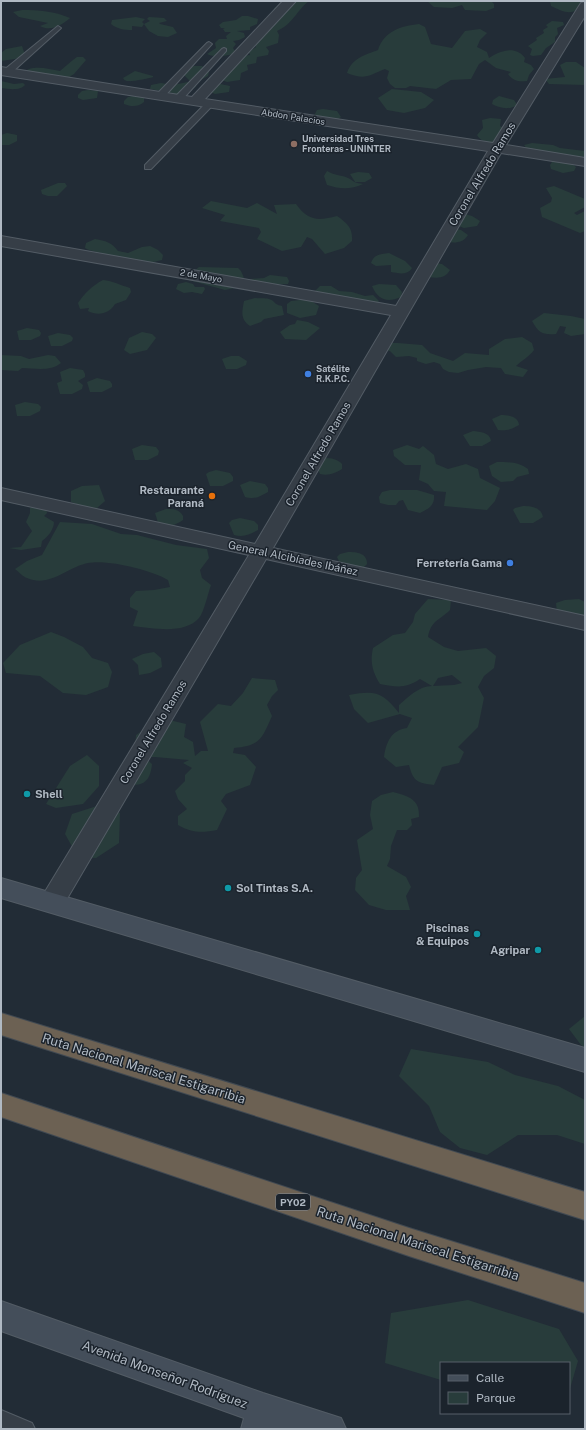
<svg xmlns="http://www.w3.org/2000/svg" width="586" height="1430" font-family="'Public Sans',sans-serif">
<style>
.green{fill:#283c3b;fill-rule:evenodd}
.lines{fill:none;stroke-linecap:round;stroke-linejoin:round}
.lane-casing{stroke:#535c65;stroke-width:2}
.street-casing{stroke:#535c65;stroke-width:2}
.secondary-casing{stroke:#535c65;stroke-width:2}
.highway-casing{stroke:#404952;stroke-width:2}
.lane{fill:#363e47;fill-rule:evenodd}
.street{fill:#363e47;fill-rule:evenodd}
.secondary{fill:#444e5a;fill-rule:evenodd}
.highway{fill:#6c6153;fill-rule:evenodd}
.education-dot{fill:#8d6e63;stroke:#1b232c;stroke-width:1.5}
.shop-dot{fill:#3f7fe0;stroke:#1b232c;stroke-width:1.5}
.food-dot{fill:#e8710a;stroke:#1b232c;stroke-width:1.5}
.culture-dot{fill:#0f9aa8;stroke:#1b232c;stroke-width:1.5}
.labels{text-anchor:middle;stroke-width:3;stroke-linejoin:round;paint-order:stroke}
.far-street-label{font-size:9px;fill:#b0b9c3;stroke:#1b232c}
.far-poi-label{font-size:9px;font-weight:bold;fill:#b0b9c3;stroke:#1b232c;text-anchor:start}
.shield{fill:#1b232c;stroke:#838c96;stroke-width:1}
.shield-label{font-size:10px;font-weight:bold;fill:#b0b9c3}
.street-label{font-size:11px;fill:#b0b9c3;stroke:#1b232c}
.poi-label{font-size:11px;font-weight:bold;fill:#b0b9c3;stroke:#1b232c;text-anchor:end}
.near-street-label{font-size:13px;fill:#b0b9c3;stroke:#1b232c}
</style>
<rect width="100%" height="100%" fill="#222c36"/>
<g class="green">
<path d="M 291,1 L 309,1 C 297,10 293,24 277,31 L 279,35 L 278,43 L 266,47 L 269,51 L 268,55 L 257,57 L 256,63 L 247,65 L 248,70 L 241,73 L 240,80 L 227,82 L 222,80 L 237,63 L 239,63 L 238,60 L 241,56 L 250,55 L 249,52 L 256,47 L 255,43 L 266,25 L 264,19 L 271,15 L 276,14 L 274,8 Z"/>
<polygon points="427,1 491,1 494,4 494,8 486,11 465,10 462,5 452,8 434,7"/>
<path d="M 550,1 L 585,1 L 585,4 C 572,16 566,13 551,6 Z"/>
<path d="M 22,10 C 39,10 54,11 70,18 C 62,25 51,32 40,26 L 48,23 L 19,17 L 13,12 Z"/>
<path d="M 242,16 L 248,16 L 258,19 L 257,24 L 250,27 L 250,30 L 237,31 L 244,33 L 245,37 L 239,40 L 233,41 L 236,44 L 233,48 L 236,53 C 228,56 214,58 207,54 L 216,48 L 215,43 L 219,39 L 227,39 L 226,36 L 231,32 L 225,32 L 223,29 L 225,28 L 221,28 L 219,25 L 223,22 L 236,20 Z"/>
<path d="M 136,17 L 145,19 L 142,22 L 144,24 L 150,21 L 147,19 L 149,17 L 164,18 L 167,21 L 159,23 L 160,24 L 173,27 L 177,33 L 168,37 L 158,36 L 149,31 L 144,24 L 142,27 L 132,26 L 132,30 C 124,30 117,29 111,24 L 112,20 Z"/>
<polygon points="552,21 563,22 564,25 557,28 558,34 555,37 555,42 546,48 541,55 533,56 530,55 532,49 528,46 537,40 536,38 544,33 543,30 548,27 546,25"/>
<path d="M 419,24 L 425,27 L 431,44 L 452,48 L 465,31 L 480,29 L 487,33 L 480,40 L 477,47 L 487,52 L 489,58 C 500,51 515,45 525,58 L 524,62 L 531,65 L 534,69 L 529,75 L 527,81 C 519,82 513,81 508,74 L 511,72 L 496,68 L 485,60 L 479,64 L 471,79 L 451,80 L 436,89 L 410,86 L 406,88 L 395,88 L 390,84 L 387,78 L 389,71 L 385,69 C 368,76 365,80 347,73 C 352,58 365,55 378,50 C 384,31 401,26 419,24 Z"/>
<polygon points="22,46 25,55 15,59 1,61 1,53 6,49"/>
<path d="M 77,57 L 83,57 L 86,60 L 74,74 L 66,79 L 23,73 C 32,64 48,69 60,71 C 66,66 71,61 77,57 Z"/>
<polygon points="566,62 576,62 585,68 585,85 549,84 545,79 565,77 560,65"/>
<polygon points="194,66 202,66 209,72 208,76 199,81 190,81 184,75 189,67"/>
<path d="M 135,71 L 153,76 L 153,77 C 151,78 131,82 129,81 C 125,81 125,81 123,78 Z"/>
<path d="M 1,81 L 14,84 L 23,83 L 25,85 C 20,91 9,89 1,88 Z"/>
<polygon points="188,82 194,83 196,87 176,95 173,93 150,89 151,85 161,83 173,85"/>
<polygon points="220,84 230,86 229,92 215,94 211,92 214,86"/>
<polygon points="392,89 421,92 434,100 425,108 404,113 387,110 378,98"/>
<polygon points="88,90 98,91 97,98 83,100 78,98 78,95 82,91"/>
<path d="M 134,96 L 144,97 L 144,102 C 139,107 131,107 124,104 L 124,101 L 128,97 Z"/>
<path d="M 499,96 L 514,100 L 516,103 L 516,106 C 507,110 500,108 492,104 L 493,100 Z"/>
<polygon points="323,109 337,111 341,117 337,120 314,116 317,110"/>
<path d="M 490,118 L 501,119 L 500,126 L 508,131 L 494,143 C 486,142 481,142 477,135 L 483,128 L 482,120 Z"/>
<polygon points="7,133 17,135 17,141 9,145 1,145 1,135"/>
<polygon points="532,143 553,145 560,148 585,151 585,157 528,150 524,145"/>
<polygon points="562,160 569,162 576,167 574,171 563,173 551,169 550,165 552,162"/>
<path d="M 327,171 C 335,176 342,175 348,178 C 355,182 355,183 363,184 C 350,190 340,189 327,185 L 324,176 Z"/>
<polygon points="358,172 369,173 372,178 365,182 355,182 350,174"/>
<polygon points="58,183 65,183 67,186 57,196 48,196 42,194 41,190"/>
<polygon points="554,186 585,199 585,207 574,213 577,215 585,211 585,231 580,233 542,217 540,208 551,202 552,198 546,188"/>
<path d="M 211,201 L 247,208 L 257,203 L 277,214 L 274,205 L 296,204 C 308,221 318,221 337,216 C 347,223 353,228 352,241 L 344,248 L 325,254 L 312,239 L 307,237 L 301,247 L 282,251 L 257,239 L 261,232 L 259,228 L 220,221 L 225,215 L 202,208 Z"/>
<polygon points="465,214 472,216 480,221 477,226 464,228 453,224"/>
<path d="M 453,228 L 461,230 L 468,235 C 463,243 456,243 447,242 Z"/>
<path d="M 95,239 C 106,241 111,242 118,251 L 128,253 L 142,247 L 150,246 L 158,250 L 163,255 L 162,260 L 149,263 L 108,257 C 102,251 93,253 85,248 L 86,243 Z"/>
<path d="M 389,253 L 405,261 L 412,268 C 407,276 398,273 391,272 L 391,265 L 376,266 L 371,263 C 374,254 381,254 389,253 Z"/>
<path d="M 435,263 L 442,264 L 450,270 C 445,279 438,278 428,277 Z"/>
<polygon points="199,267 238,268 241,271 244,278 240,281 239,287 225,290 185,279"/>
<polygon points="270,275 287,277 289,281 288,284 261,285 251,283 250,279 264,278"/>
<path d="M 103,280 C 113,281 120,285 130,288 L 131,292 L 126,300 L 115,304 C 109,314 98,316 88,311 L 89,308 L 80,309 L 78,303 C 84,294 93,285 103,280 Z"/>
<polygon points="186,282 193,284 195,287 204,287 205,289 202,294 192,292 184,293 176,289 178,284"/>
<path d="M 379,284 L 396,285 L 402,292 L 401,297 C 387,303 378,300 372,286 Z"/>
<polygon points="320,286 331,286 339,291 352,292 365,296 373,295 379,301 376,305 319,295 315,291"/>
<path d="M 255,298 C 260,299 268,297 273,301 C 276,304 277,305 282,306 L 284,315 L 264,319 L 261,322 L 250,326 C 240,319 242,312 244,301 Z"/>
<polygon points="308,299 319,306 316,315 300,318 287,313 287,304 291,301"/>
<path d="M 544,313 L 571,316 L 585,319 L 585,334 L 571,336 L 564,333 L 566,327 L 560,326 L 556,334 C 542,335 539,333 532,321 Z"/>
<polygon points="297,320 308,322 320,328 306,340 285,339 280,332 290,325 295,324"/>
<polygon points="27,328 39,330 41,333 40,336 31,340 19,340 17,331"/>
<polygon points="142,332 152,334 156,338 147,350 130,354 124,350 129,338"/>
<polygon points="58,333 70,335 73,338 72,341 62,346 51,346 48,336"/>
<path d="M 522,337 L 532,343 L 534,350 C 529,357 522,360 516,366 L 528,370 L 523,377 L 505,374 L 501,368 L 486,367 L 468,370 L 458,373 L 449,372 L 443,369 L 440,364 L 434,362 L 426,364 L 417,361 L 417,358 L 409,356 L 396,357 L 390,351 L 379,349 L 383,343 L 398,343 L 422,345 L 430,353 L 453,361 L 465,353 L 489,355 L 489,349 L 505,339 Z"/>
<path d="M 1,355 L 21,356 L 29,359 L 48,355 L 55,356 L 61,363 C 50,372 35,368 22,368 L 18,371 L 1,370 Z"/>
<polygon points="231,356 239,356 247,361 246,365 237,369 226,369 222,359"/>
<polygon points="70,368 83,370 85,374 85,377 78,381 83,385 82,389 72,394 60,394 57,383 62,381 60,372"/>
<polygon points="97,378 110,381 112,384 112,387 102,392 90,392 87,382"/>
<polygon points="25,402 38,404 41,407 40,411 30,416 17,416 15,405"/>
<path d="M 501,415 C 508,415 518,416 519,425 C 512,429 508,431 498,430 L 492,419 Z"/>
<path d="M 473,431 C 480,432 490,432 491,441 L 482,446 L 470,446 L 463,435 Z"/>
<polygon points="142,445 156,447 159,451 158,455 148,460 135,460 132,449"/>
<polygon points="407,445 419,449 423,446 434,455 436,464 448,469 466,464 478,469 480,478 500,488 495,501 487,510 444,506 446,492 434,491 428,484 419,480 421,465 405,465 394,456 393,450"/>
<path d="M 324,458 C 332,458 337,459 342,464 L 342,469 C 335,473 329,476 320,474 L 317,467 Z"/>
<path d="M 497,462 C 509,462 519,462 528,469 L 529,474 L 517,477 L 513,481 L 501,482 L 492,476 L 489,466 Z"/>
<polygon points="216,470 230,473 233,477 233,481 223,486 210,486 206,474 209,472"/>
<path d="M 250,481 L 265,484 L 268,488 L 268,492 C 260,496 256,500 245,497 L 240,485 Z"/>
<polygon points="99,485 105,501 97,508 85,507 71,502 71,491 82,486"/>
<path d="M 390,490 L 417,490 L 434,495 C 435,506 428,509 420,513 L 408,510 L 403,500 L 399,501 L 396,505 L 388,505 L 380,503 L 379,497 L 382,492 Z"/>
<path d="M 37,506 L 46,508 L 47,513 L 44,516 L 54,522 C 54,529 48,537 42,541 L 41,547 L 21,550 L 9,548 L 21,547 L 32,531 L 26,522 L 30,513 L 30,508 Z"/>
<path d="M 523,506 C 531,506 541,507 543,517 L 533,523 L 520,523 L 513,510 L 515,508 Z"/>
<path d="M 166,509 C 174,509 179,509 183,516 L 183,520 C 175,525 169,528 159,526 L 155,513 Z"/>
<path d="M 240,518 L 254,521 L 258,525 L 258,530 C 250,534 244,538 234,535 L 229,523 L 232,520 Z"/>
<path d="M 60,522 L 92,524 L 121,534 L 137,535 L 176,545 L 207,549 L 209,558 L 200,570 L 202,578 L 211,585 C 208,593 204,612 199,618 C 184,635 153,628 133,626 L 138,611 L 130,607 L 130,598 L 136,591 L 154,590 L 170,587 L 168,580 C 152,570 107,559 88,563 C 67,567 50,588 27,578 C 23,577 19,572 15,569 L 27,561 L 42,555 Z"/>
<path d="M 348,552 C 357,552 367,553 367,564 L 363,568 L 340,563 L 337,557 L 340,554 Z"/>
<path d="M 428,599 L 451,600 L 450,610 C 439,621 431,620 428,637 L 444,647 L 458,651 L 486,648 L 496,656 L 494,668 L 484,676 L 478,687 L 484,698 L 478,727 L 458,747 L 464,752 L 459,763 L 442,767 L 434,785 C 417,783 413,781 409,765 L 396,767 L 384,757 C 386,743 391,730 407,728 L 412,718 L 400,714 L 368,723 L 354,709 L 349,695 C 376,690 382,692 399,713 L 399,705 C 408,697 419,686 432,686 L 420,679 C 405,689 397,687 380,684 C 372,671 370,662 373,648 L 393,635 L 405,633 L 413,622 L 415,614 ZM 452,675 L 462,683 L 454,685 L 433,686 L 438,678 Z"/>
<polygon points="579,599 585,602 585,616 579,622 557,613 556,603 565,600"/>
<polygon points="51,632 64,637 83,647 92,658 108,663 112,672 108,687 86,695 63,693 40,676 6,673 3,663 20,645"/>
<polygon points="154,652 161,658 162,667 150,673 139,675 138,665 132,659 143,654"/>
<path d="M 252,678 L 275,680 L 278,690 L 272,696 L 267,705 L 272,716 C 262,738 261,746 234,748 L 233,753 L 245,755 L 256,767 L 250,785 L 226,794 L 221,801 L 227,809 L 217,830 C 202,833 192,833 178,825 L 178,816 L 187,809 L 178,799 L 175,791 L 185,781 L 185,775 L 192,768 L 183,763 L 189,760 L 155,757 L 144,757 L 152,764 C 150,785 141,786 121,785 L 135,749 L 136,735 L 161,718 L 186,724 L 184,737 L 193,742 L 195,756 L 201,751 L 208,751 L 200,722 L 218,704 L 231,706 L 243,693 Z"/>
<polygon points="87,755 99,766 99,786 83,804 56,808 46,804 70,766"/>
<path d="M 393,792 C 408,796 420,799 419,817 L 411,819 L 412,825 L 407,830 L 397,830 L 391,846 L 390,859 L 387,866 L 406,877 L 411,887 L 406,896 L 410,910 L 386,910 L 369,905 L 355,890 L 356,878 L 362,870 L 357,840 L 373,829 L 370,815 L 372,801 L 381,795 Z"/>
<polygon points="100,805 120,813 119,843 96,858 78,857 65,834 72,814"/>
<polygon points="585,1016 585,1048 581,1045 569,1029"/>
<polygon points="411,1049 488,1062 515,1075 558,1086 585,1100 585,1144 557,1135 518,1135 487,1155 460,1148 440,1132 429,1106 399,1076"/>
<polygon points="468,1300 559,1329 578,1361 569,1392 569,1363 441,1363 441,1380 385,1363 391,1313"/>
</g>
<g class="lines">
<g class="lane-casing">
<g id="lane">
<polygon points="58,26 61,28 60,29 10,74 4,74 4,70"/>
<polygon points="209,42 212,44 211,45 163,98 157,98 157,94 207,43"/>
<polygon points="224,48 226,49 226,51 181,101 175,101 175,97 222,49"/>
<polygon points="207,102 213,102 214,104 151,169 145,169 145,165"/>
<polygon points="1,1410 32,1423 35,1429 4,1429 1,1428"/>
</g>
</g>
<g class="street-casing">
<polygon id="street" points="283,1 296,1 205,99 493,143 579,6 581,3 585,2 585,16 506,145 585,158 585,166 501,153 273,548 585,616 585,630 266,559 61,909 52,912 43,909 40,902 43,895 249,555 1,500 1,488 255,544 391,315 1,246 1,236 396,306 488,151 1,75 1,67 192,97"/>
</g>
<g class="secondary-casing">
<g id="secondary">
<polygon points="1,878 585,1048 585,1072 1,898"/>
<polygon points="1,1301 263,1393 341,1418 346,1429 241,1429 244,1418 1,1331"/>
</g>
</g>
<g class="highway-casing">
<g id="highway">
<polygon points="1,1013 585,1192 585,1220 1,1035"/>
<polygon points="1,1093 409,1228 585,1283 585,1313 409,1256 1,1117"/>
</g>
</g>
<use href="#lane" class="lane"/>
<use href="#street" class="street"/>
<use href="#secondary" class="secondary"/>
<use href="#highway" class="highway"/>
</g>
<circle class="education-dot" cx="294" cy="144" r="4"/>
<g class="shop-dot">
<circle cx="308" cy="374" r="4"/>
<circle cx="510" cy="563" r="4"/>
</g>
<circle class="food-dot" cx="212" cy="496" r="4"/>
<g class="culture-dot">
<circle cx="27" cy="794" r="4"/>
<circle cx="228" cy="888" r="4"/>
<circle cx="477" cy="934" r="4"/>
<circle cx="538" cy="950" r="4"/>
</g>
<g class="labels">
<g class="far-street-label">
<text transform="translate(293 117) rotate(9)" y="3">Abdon Palacios</text>
<text transform="translate(201 276) rotate(10)" y="3">2 de Mayo</text>
</g>
<g class="far-poi-label">
<text x="302" y="142">Universidad Tres<tspan x="302" dy="10">Fronteras - UNINTER</tspan></text>
<text x="316" y="372">Satélite<tspan x="316" dy="10">R.K.P.C.</tspan></text>
</g>
<rect class="shield" x="276" y="1194" width="34" height="16" rx="3"/>
<g class="shield-label">
<text x="293" y="1206">PY02</text>
</g>
<g class="street-label">
<text transform="translate(482 174) rotate(-59)" y="4">Coronel Alfredo Ramos</text>
<text transform="translate(318 454) rotate(-60)" y="4">Coronel Alfredo Ramos</text>
<text transform="translate(293 558) rotate(12)" y="4">General Alcibíades Ibáñez</text>
<text transform="translate(153 732) rotate(-59)" y="4">Coronel Alfredo Ramos</text>
</g>
<g class="poi-label">
<text x="204" y="494">Restaurante<tspan x="204" dy="13">Paraná</tspan></text>
<text x="502" y="567">Ferretería Gama</text>
<text x="35" y="798" text-anchor="start">Shell</text>
<text x="236" y="892" text-anchor="start">Sol Tintas S.A.</text>
<text x="469" y="932">Piscinas<tspan x="469" dy="13">&amp; Equipos</tspan></text>
<text x="530" y="954">Agripar</text>
</g>
<g class="near-street-label">
<text transform="translate(144 1068) rotate(17)" y="5">Ruta Nacional Mariscal Estigarribia</text>
<text transform="translate(418 1243) rotate(18)" y="5">Ruta Nacional Mariscal Estigarribia</text>
<text transform="translate(165 1374) rotate(20)" y="5">Avenida Monseñor Rodríguez</text>
</g>
</g>
<rect width="586" height="1430" fill="none" stroke="#b0b9c3" stroke-width="4"/>
<rect x="440" y="1362" width="130" height="52" fill="#1b232c" stroke="#575f68"/>
<rect x="448" y="1375" width="20" height="6" fill="#444e5a" stroke="#575f68"/>
<text x="476" y="1382" font-size="12" fill="#b0b9c3">Calle</text>
<rect x="448" y="1392" width="20" height="12" fill="#283c3b" stroke="#575f68"/>
<text x="476" y="1402" font-size="12" fill="#b0b9c3">Parque</text>
</svg>
